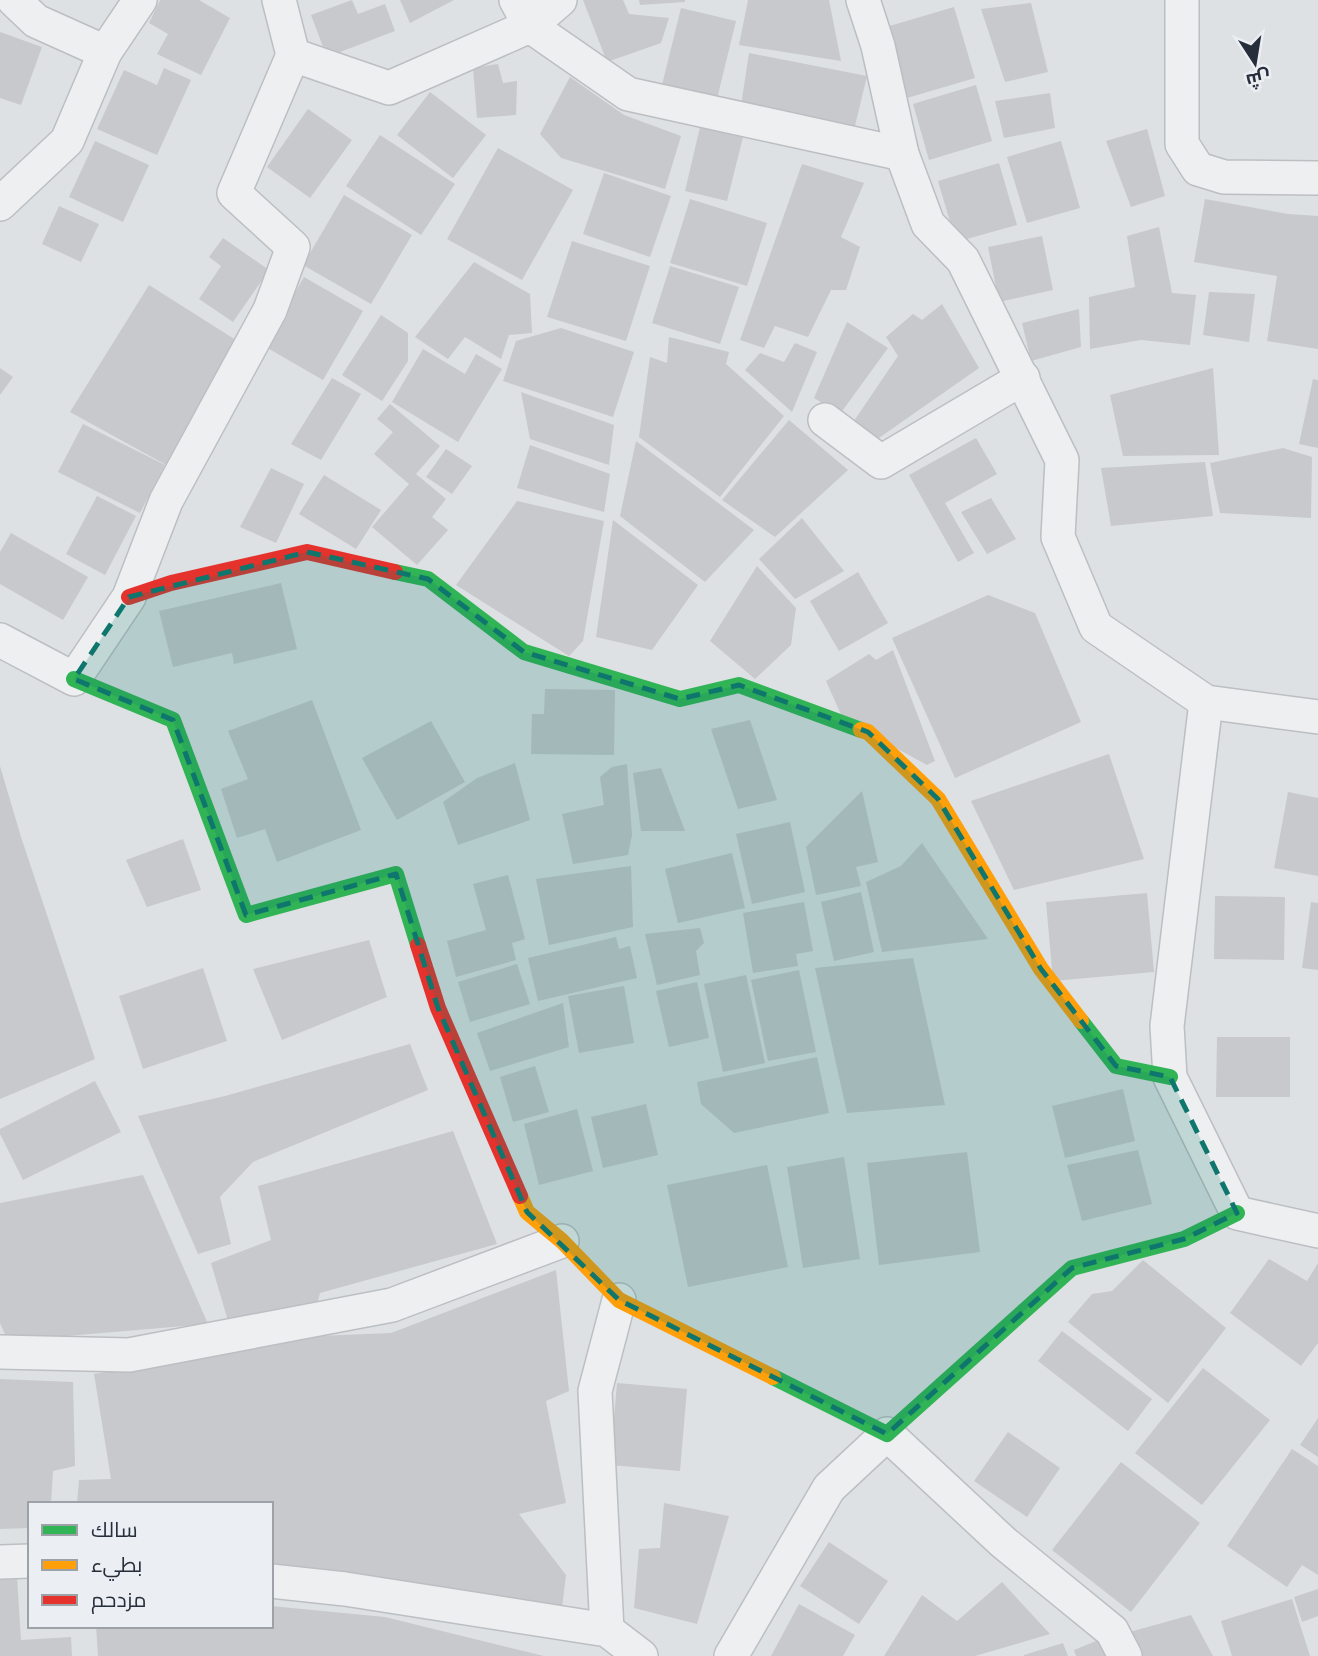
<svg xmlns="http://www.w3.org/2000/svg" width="1318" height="1656" font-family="'IBM Plex Sans',Cairo,sans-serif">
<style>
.building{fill:#c7c9cc}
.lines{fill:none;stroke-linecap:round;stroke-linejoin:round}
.street-casing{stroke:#bcbfc2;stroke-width:36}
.street{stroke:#eeeff0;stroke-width:33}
.fast{stroke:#30b455;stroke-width:16}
.slow{stroke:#ff9f0a;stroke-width:16}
.jam{stroke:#e5322d;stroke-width:16}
.marked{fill:#0f766e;fill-opacity:0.2;stroke:#0f766e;stroke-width:5;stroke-dasharray:14 9;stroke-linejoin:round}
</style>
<rect width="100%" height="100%" fill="#dee1e4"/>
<g class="building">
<polygon points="160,0 199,0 230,18 201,75 157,54 168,34 149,23"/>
<polygon points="352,0 358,14 385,4 395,31 327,57 311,15"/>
<polygon points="400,0 454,0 410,23"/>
<polygon points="583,0 623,0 629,14 669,18 661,43 607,62"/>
<polygon points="639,0 685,0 685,2 640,5"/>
<polygon points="748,0 829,0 841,61 739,45"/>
<polygon points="1031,3 1048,72 1005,82 981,9"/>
<polygon points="954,7 975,78 907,98 886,27"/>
<polygon points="681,8 736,21 716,103 661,89"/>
<polygon points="0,32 42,47 21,105 0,98"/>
<polygon points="749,53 867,76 853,134 740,112"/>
<polygon points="498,64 503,83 517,81 516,115 477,118 473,68"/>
<polygon points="164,68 191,80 157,155 97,129 124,70 157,85"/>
<polygon points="570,77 624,115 681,136 665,189 561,158 540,134"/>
<polygon points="976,85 992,141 929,160 913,104"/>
<polygon points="430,92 486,135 453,178 397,135"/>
<polygon points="1050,93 1055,128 1004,138 995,101"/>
<polygon points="308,109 352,140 310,198 267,167"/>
<polygon points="700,127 743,137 727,201 685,191"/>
<polygon points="1147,129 1165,196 1131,207 1106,141"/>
<polygon points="380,135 455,184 421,235 346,186"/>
<polygon points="95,141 149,165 123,222 69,197"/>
<polygon points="1061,141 1080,208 1027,223 1007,157"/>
<polygon points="498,148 573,190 522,280 447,239"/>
<polygon points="999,163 1017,225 956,242 938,181"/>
<polygon points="802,164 864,183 841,237 860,247 846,290 831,290 808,337 775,326 764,348 740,340"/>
<polygon points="604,173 671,196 650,257 583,234"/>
<polygon points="344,195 412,235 371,304 303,265"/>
<polygon points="690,199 767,223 747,286 670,263"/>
<polygon points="1205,199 1288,214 1318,216 1318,349 1267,341 1277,276 1194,262"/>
<polygon points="59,206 99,224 81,262 42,244"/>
<polygon points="1159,227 1172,293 1196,295 1190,345 1141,340 1090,349 1089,297 1135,287 1127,236"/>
<polygon points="1042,236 1053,290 999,302 988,247"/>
<polygon points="223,238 269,270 233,322 199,299 221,266 209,257"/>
<polygon points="572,241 650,266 626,341 547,317"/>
<polygon points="474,262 530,294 532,333 509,335 501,359 465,337 448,359 415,337"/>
<polygon points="670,266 739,287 720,344 652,323"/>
<polygon points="304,277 363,311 323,380 264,346"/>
<polygon points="149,285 239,342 168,466 70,412"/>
<polygon points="1209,292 1255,294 1249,342 1203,335"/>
<polygon points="942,304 979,368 876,440 854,421 898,356 886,337 913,314 922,320"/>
<polygon points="1079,309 1081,347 1031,361 1022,323"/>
<polygon points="381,315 408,333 408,361 382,401 342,375"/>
<polygon points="847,322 888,348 840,414 814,398"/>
<polygon points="561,328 634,352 613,417 503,381 516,341"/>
<polygon points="669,337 729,352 726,364 784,416 720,497 639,437 650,357 667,363"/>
<polygon points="795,343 817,352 792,412 745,370 760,353 784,362"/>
<polygon points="423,349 465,374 476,354 502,369 458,442 392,402"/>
<polygon points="0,368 13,377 0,395"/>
<polygon points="1213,368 1219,455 1123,456 1110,395"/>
<polygon points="332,378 361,394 321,460 291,444"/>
<polygon points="1313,379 1318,380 1318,448 1299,444"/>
<polygon points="521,392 614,425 609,465 530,439"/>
<polygon points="390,404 440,446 416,474 446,499 432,517 448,530 417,565 372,527 409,484 374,454 393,432 377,419"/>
<polygon points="789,420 848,470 775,537 722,500"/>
<polygon points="83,424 165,465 140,513 58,472"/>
<polygon points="976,438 997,474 945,503 974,553 958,562 909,475"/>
<polygon points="636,441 754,530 705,582 620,516"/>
<polygon points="530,445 610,474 604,512 517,488"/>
<polygon points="1283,448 1312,457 1311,518 1220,513 1210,463"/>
<polygon points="446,449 472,466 452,494 426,477"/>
<polygon points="1205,462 1213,516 1111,526 1101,468"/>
<polygon points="271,468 304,484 276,543 240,527"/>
<polygon points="324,475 381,510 356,549 299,514"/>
<polygon points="97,496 136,516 105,575 66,554"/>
<polygon points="991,498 1016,539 987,554 961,512"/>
<polygon points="517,501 604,521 583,641 569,656 456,585"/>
<polygon points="802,518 844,571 795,599 759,559"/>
<polygon points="613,520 698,585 652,650 596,637"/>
<polygon points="11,533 88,577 63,620 0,584 0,552"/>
<polygon points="757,566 796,608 791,645 755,679 710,641"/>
<polygon points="858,572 888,623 839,651 810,601"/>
<polygon points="281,583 297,649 234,664 232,653 173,667 159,611"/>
<polygon points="988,595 1035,613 1081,722 955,778 892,638"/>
<polygon points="893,650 935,761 927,765 843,719 826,681 869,654 876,660"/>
<polygon points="545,689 615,690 614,755 531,754 532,714 544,714"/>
<polygon points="312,700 361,830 277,862 265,829 237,838 221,789 248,779 228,731"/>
<polygon points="750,720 777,800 738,809 711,729"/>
<polygon points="431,721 465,782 397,820 362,758"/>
<polygon points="1109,754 1144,859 1014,890 971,801"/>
<polygon points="515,763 530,820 458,845 443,802 477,778"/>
<polygon points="627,764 632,835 628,855 573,864 562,814 604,805 600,777 612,767"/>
<polygon points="0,766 21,837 95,1059 0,1099"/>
<polygon points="661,768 685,831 641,831 633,773"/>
<polygon points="862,791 878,862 856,867 861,886 816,895 806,847"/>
<polygon points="1288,792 1318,798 1318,876 1274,868"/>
<polygon points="790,822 805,892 752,904 736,834"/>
<polygon points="183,839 201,890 147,907 126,860"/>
<polygon points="922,843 988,939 882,952 866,882 901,866"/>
<polygon points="732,853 745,908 678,923 665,869"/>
<polygon points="631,866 633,927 549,945 536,879"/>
<polygon points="508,875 525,939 512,943 516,960 456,977 447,941 486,930 473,884"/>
<polygon points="861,892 874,952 834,961 821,902"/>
<polygon points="1147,893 1154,972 1053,981 1046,902"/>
<polygon points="1215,896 1285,897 1284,960 1214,959"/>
<polygon points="804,902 813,951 796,954 798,966 753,973 743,913"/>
<polygon points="1311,902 1318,903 1318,970 1302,968"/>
<polygon points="700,928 704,943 696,951 700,975 657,985 645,934"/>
<polygon points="616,937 619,949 630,946 637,978 538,1001 528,958"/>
<polygon points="369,940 387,997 282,1040 253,969"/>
<polygon points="913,958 945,1105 847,1113 815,968"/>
<polygon points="517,964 530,1004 470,1022 458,982"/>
<polygon points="203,968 227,1041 143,1069 119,996"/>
<polygon points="799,970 816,1052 768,1061 751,980"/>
<polygon points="746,975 765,1063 723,1072 704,984"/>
<polygon points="697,982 709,1038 669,1047 656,991"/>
<polygon points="624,986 634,1043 579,1053 568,996"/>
<polygon points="563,1003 569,1047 490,1071 477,1033"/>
<polygon points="1217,1037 1290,1037 1290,1097 1216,1097"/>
<polygon points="410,1044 428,1090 253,1162 220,1197 231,1244 198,1254 138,1116 225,1096"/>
<polygon points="817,1057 829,1113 734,1133 701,1104 697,1082"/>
<polygon points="535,1066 549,1112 513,1122 500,1077"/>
<polygon points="95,1081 121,1132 23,1180 0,1134 0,1129"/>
<polygon points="1123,1089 1135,1141 1065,1158 1052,1106"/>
<polygon points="646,1104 658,1155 603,1168 591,1117"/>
<polygon points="577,1109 593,1171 539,1185 524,1124"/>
<polygon points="453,1131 497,1244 320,1293 317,1304 228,1321 211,1263 271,1240 258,1186"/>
<polygon points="1138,1150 1152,1204 1082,1221 1067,1165"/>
<polygon points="967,1152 980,1252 879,1265 867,1163"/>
<polygon points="844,1157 860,1259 803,1268 787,1167"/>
<polygon points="767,1165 788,1267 688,1287 667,1185"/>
<polygon points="143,1175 208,1324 8,1341 0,1323 0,1203"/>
<polygon points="1269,1259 1307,1281 1318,1263 1318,1343 1301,1366 1230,1313"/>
<polygon points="1143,1260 1226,1328 1168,1403 1068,1322 1092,1294 1112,1291"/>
<polygon points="556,1270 569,1391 546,1401 566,1503 519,1514 566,1575 562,1608 271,1567 271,1504 77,1504 79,1480 111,1479 94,1374 317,1336 391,1333"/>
<polygon points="1062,1331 1152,1399 1128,1431 1038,1361"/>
<polygon points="1203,1368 1270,1420 1202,1505 1135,1453"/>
<polygon points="0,1379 73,1382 75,1466 53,1471 51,1504 30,1504 30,1528 0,1529"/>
<polygon points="617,1383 687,1389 680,1471 610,1465"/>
<polygon points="1318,1418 1318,1457 1300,1445"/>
<polygon points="1008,1432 1060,1468 1027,1517 974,1481"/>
<polygon points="1292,1449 1318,1466 1318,1575 1302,1565 1287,1587 1227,1546"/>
<polygon points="1121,1462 1200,1523 1131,1612 1052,1550"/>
<polygon points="664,1503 729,1516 697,1624 634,1608 639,1549 660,1548"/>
<polygon points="829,1542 888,1581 859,1624 800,1586"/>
<polygon points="17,1577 21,1640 71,1637 72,1656 0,1656 0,1578"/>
<polygon points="1002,1582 1050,1634 975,1656 884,1656 922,1595 957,1621"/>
<polygon points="1318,1589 1318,1616 1302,1622 1294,1597"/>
<polygon points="1292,1599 1310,1656 1232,1656 1221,1621"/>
<polygon points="799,1604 855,1635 843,1656 771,1656"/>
<polygon points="271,1606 385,1617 544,1656 98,1656 96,1626 271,1626"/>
<polygon points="1191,1615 1213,1656 1135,1656 1126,1633"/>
<polygon points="1101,1639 1107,1656 1076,1656 1074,1650"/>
<polygon points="1063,1643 1068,1656 1024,1656 1024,1655"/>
</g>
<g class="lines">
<g class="street-casing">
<g id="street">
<polyline points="279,0 293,55 389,88 530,26 560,0"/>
<polyline points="516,0 530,26 628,94 902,154 928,224 963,260 1062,460 1058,537 1096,627 1206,702"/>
<polyline points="863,0 878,46 902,154"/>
<polyline points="1182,0 1182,144 1198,169 1224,177 1318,178"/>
<polyline points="105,52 140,0"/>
<polyline points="0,204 67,141 105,52 36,21 14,0"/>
<polyline points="825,420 881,462 1023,378"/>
<polyline points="0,640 74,679 129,597 166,501 270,310 293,247 234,193 293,55"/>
<polyline points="1318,717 1206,702 1167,1026 1170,1077 1237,1213 1318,1231"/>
<polyline points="0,1352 129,1355 392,1305 562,1241"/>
<polyline points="0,1562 30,1561"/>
<polyline points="271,1581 345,1589 607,1630 641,1656"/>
<polyline points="607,1630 595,1391 619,1300"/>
<polyline points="731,1656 829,1488 887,1434 1003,1542 1112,1631 1125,1656"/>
</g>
</g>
<use href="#street" class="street"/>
<g class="fast">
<polyline points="395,572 428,579 524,652 680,699 739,685 861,730"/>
<polyline points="74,679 173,720 246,915 396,874 418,945"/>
<polyline points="1081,1021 1116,1066 1170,1077"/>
<polyline points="773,1377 887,1434 1072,1268 1184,1239 1237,1213"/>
</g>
<g class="slow">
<polyline points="861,730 868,732 938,799 1041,969 1081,1021"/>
<polyline points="520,1196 527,1212 562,1241 619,1300 773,1377"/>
</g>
<g class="jam">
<polyline points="129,597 171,583 307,552 395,572"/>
<polyline points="418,945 438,1008 520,1196"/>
</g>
</g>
<path class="marked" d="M 307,552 L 428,579 L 524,652 L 680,699 L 739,685 L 868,732 L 938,799 L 1041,969 L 1116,1066 L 1170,1077 L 1237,1213 L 1184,1239 L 1072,1268 L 887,1434 L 619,1300 L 527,1212 L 438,1008 L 396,874 L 246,915 L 173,720 L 74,679 L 129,597 Z"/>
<rect x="28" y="1502" width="245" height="126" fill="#ebeff3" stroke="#9da2a9" stroke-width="2"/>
<rect x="42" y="1525" width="35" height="10" fill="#30b455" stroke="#9da2a9" stroke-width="2"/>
<text x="91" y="1537" font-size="21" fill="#272e3b">سالك</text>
<rect x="42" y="1560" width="35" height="10" fill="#ff9f0a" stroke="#9da2a9" stroke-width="2"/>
<text x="91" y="1572" font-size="21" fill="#272e3b">بطيء</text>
<rect x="42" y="1595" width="35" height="10" fill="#e5322d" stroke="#9da2a9" stroke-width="2"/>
<text x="91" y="1607" font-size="21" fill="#272e3b">مزدحم</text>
<g transform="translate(1255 63) rotate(168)" stroke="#ebeff3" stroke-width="5" paint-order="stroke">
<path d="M0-5L12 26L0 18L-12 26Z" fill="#272e3b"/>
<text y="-10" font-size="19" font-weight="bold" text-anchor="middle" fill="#272e3b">ش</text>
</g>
</svg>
